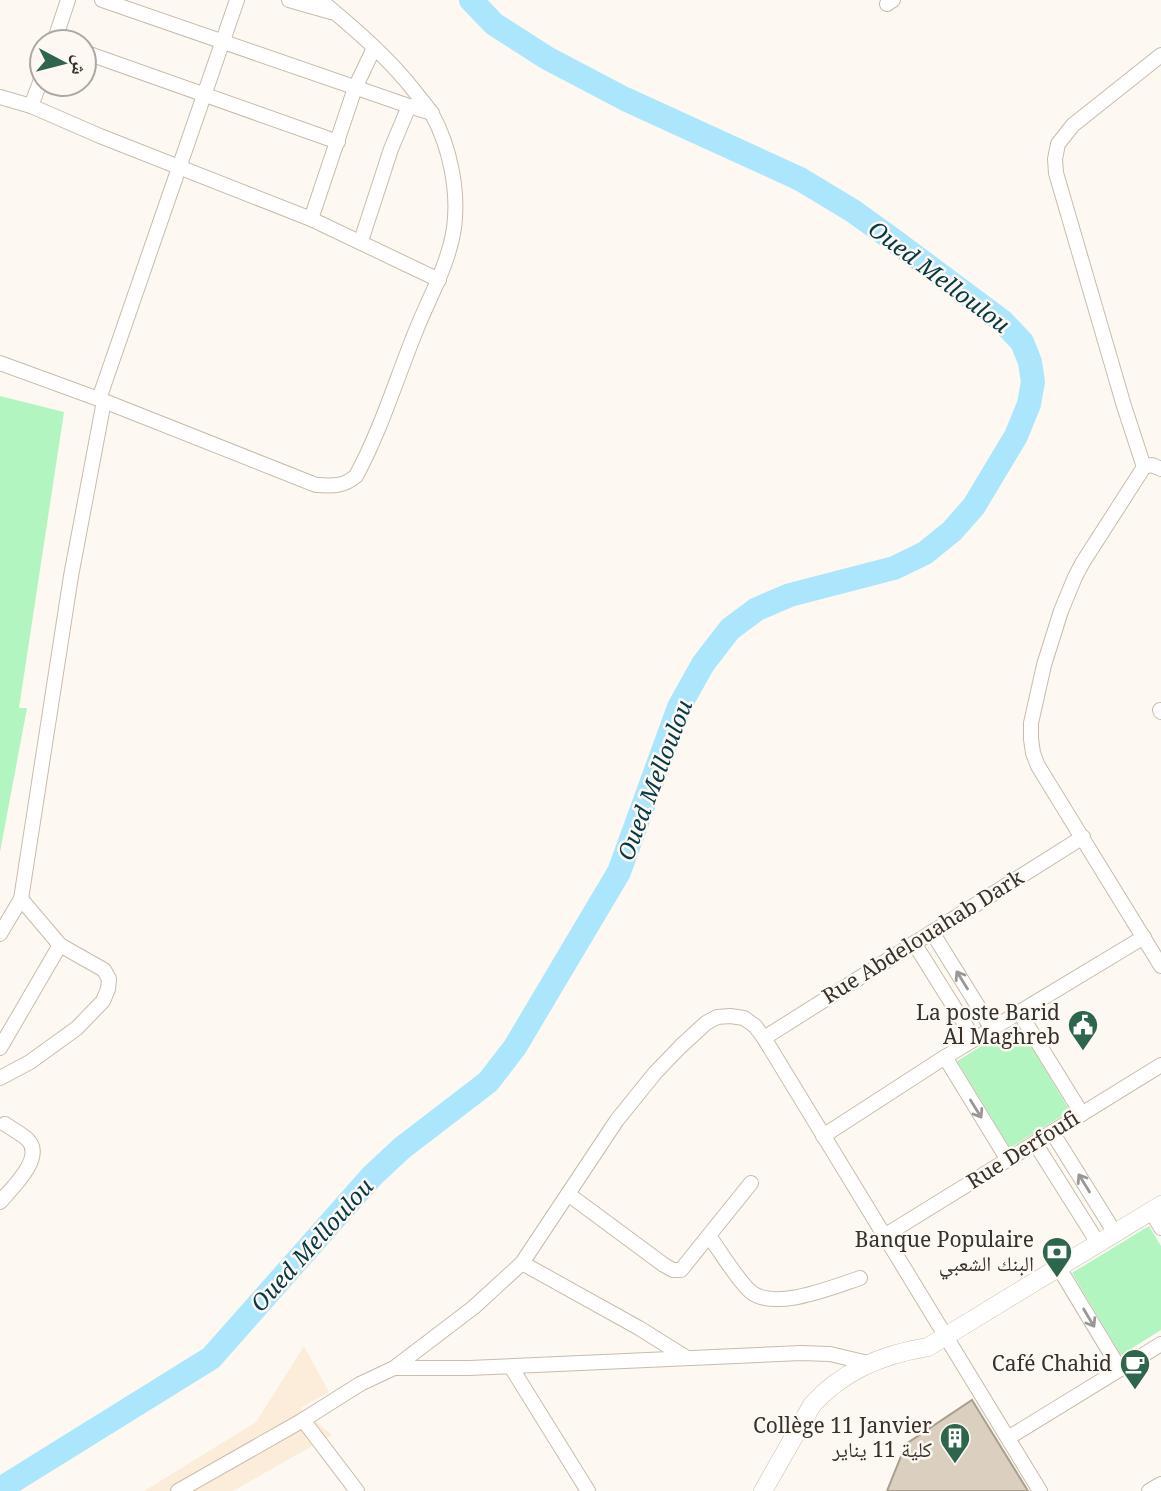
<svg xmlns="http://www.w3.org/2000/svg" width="1161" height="1491" font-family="'Noto Serif','Noto Naskh Arabic',serif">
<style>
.commercial{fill:#fcedda}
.green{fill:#b2f5c1}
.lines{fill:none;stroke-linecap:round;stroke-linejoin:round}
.river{stroke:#abe6fd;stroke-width:24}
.building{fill:#dbcfbf;stroke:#aa9f8f;stroke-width:2}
.minor-casing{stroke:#c7bcab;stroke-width:16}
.major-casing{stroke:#c7bcab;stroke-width:19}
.minor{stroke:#fff;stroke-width:14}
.major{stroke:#fff;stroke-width:18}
.oneway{stroke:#9a9895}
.labels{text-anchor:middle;stroke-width:5;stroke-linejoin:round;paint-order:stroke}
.street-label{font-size:21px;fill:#36322b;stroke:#fdf9f2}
.poi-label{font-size:21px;fill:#36322b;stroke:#fdf9f2;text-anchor:end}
.water-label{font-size:23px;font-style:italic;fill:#053948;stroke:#fdf9f2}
</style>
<rect width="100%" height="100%" fill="#fdf9f2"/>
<polygon class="commercial" points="304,1346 329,1392 300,1408 332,1435 233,1491 144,1491 256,1422"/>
<g class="green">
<polygon points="0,396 64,412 19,708 27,708 0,852"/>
<polygon points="1018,1024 1070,1111 1010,1148 957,1061"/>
<polygon points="1149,1226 1161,1246 1161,1330 1121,1355 1072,1273"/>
</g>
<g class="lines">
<polyline class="river" points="0,1489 211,1358 372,1176 402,1148 488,1082 515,1047 619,872 679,707 703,664 730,629 757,609 790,595 894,568 925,553 952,531 974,506 1016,436 1029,404 1033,382 1030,362 1022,342 1002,321 892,239 853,211 800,179 625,99 547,58 494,24 471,0"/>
</g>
<polygon class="building" points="972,1400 1028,1491 887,1491 906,1444"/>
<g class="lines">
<g class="minor-casing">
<g id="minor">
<polyline points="102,0 409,106 432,113"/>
<polyline points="289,0 331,12"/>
<polyline points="887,4 893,0"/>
<polyline points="54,42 68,0"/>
<polyline points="84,52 338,142"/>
<polyline points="0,97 31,106 100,136 311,219 439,280"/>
<polyline points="31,106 42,77"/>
<polyline points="311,219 355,88 374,48"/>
<polyline points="361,241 391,149 409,106"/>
<path d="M 0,363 L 104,401 L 316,485 C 332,486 343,487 356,476 C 381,430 397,377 417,328 C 430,296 449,263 454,228 C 459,191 450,147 432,114 C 428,107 421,100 416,93 C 389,58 354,28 320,0"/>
<polyline points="99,399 237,0"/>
<polyline points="1144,467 1124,406 1056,173 1055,159 1058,144 1073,125 1161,55"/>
<polyline points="1161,469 1152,465 1144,467 1083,562 1075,577 1061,611 1044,665 1031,723 1031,739 1033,753 1038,766 1161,966"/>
<polyline points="1160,710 1161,712"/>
<polyline points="932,932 992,1029"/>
<polyline points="0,934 21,899 71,576 104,401"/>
<polyline points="914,943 974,1039"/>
<polyline points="1019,1012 1082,1114"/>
<polyline points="764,1038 1083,837"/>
<polyline points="0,1048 60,945 21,899"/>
<polyline points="945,1057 1008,1160"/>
<polyline points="0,1078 30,1062 77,1028 103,1001 108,989 109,979 104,970 60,945"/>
<polyline points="1052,1132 1115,1233"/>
<polyline points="823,1136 945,1057 1144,937"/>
<polyline points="1035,1143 1098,1243"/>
<polyline points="568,1194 664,1265 673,1270 681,1270 751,1183"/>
<path d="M 0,1202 C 11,1189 45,1158 28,1140 C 22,1134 12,1129 5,1124"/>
<polyline points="1151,1211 1161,1228"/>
<path d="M 709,1236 C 720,1251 738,1281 751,1292 C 775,1311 833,1287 860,1278"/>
<polyline points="884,1236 1161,1065"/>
<polyline points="522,1263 639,1328 687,1358"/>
<polyline points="1059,1268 1120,1369"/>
<polyline points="511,1367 588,1491"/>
<polyline points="394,1368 469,1368 801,1353 830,1354 868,1363"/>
<polyline points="303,1420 357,1491"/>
<polyline points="1008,1438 1161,1344"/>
<polyline points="178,1491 303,1420 360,1384 394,1368 474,1307 522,1263 617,1120 655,1073 681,1046 706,1023 717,1017 730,1016 744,1018 755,1026 764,1038 1040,1491"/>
<polyline points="1149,1491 1161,1484"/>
</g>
</g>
<g class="major-casing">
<path id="major" d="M 763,1491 L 812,1405 C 842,1371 884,1354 928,1347 L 1161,1205"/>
</g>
<use href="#minor" class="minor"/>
<use href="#major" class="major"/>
</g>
<defs><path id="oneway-shaft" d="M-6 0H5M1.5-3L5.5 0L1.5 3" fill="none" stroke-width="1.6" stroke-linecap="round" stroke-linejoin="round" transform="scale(1.75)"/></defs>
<g class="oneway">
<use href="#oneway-shaft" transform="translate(962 980) rotate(-122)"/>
<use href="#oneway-shaft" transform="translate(976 1109) rotate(58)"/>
<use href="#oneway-shaft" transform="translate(1084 1183) rotate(-122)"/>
<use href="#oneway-shaft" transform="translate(1089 1318) rotate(59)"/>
</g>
<defs>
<g id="civic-pin" transform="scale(1.575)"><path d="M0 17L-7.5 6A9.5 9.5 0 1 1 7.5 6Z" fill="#2e664d" stroke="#fdf9f2"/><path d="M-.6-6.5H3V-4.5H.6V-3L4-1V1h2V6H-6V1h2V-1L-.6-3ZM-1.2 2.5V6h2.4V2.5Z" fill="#fff"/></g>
<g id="bank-pin" transform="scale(1.575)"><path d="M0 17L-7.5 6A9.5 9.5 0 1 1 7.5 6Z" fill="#2e664d" stroke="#fdf9f2"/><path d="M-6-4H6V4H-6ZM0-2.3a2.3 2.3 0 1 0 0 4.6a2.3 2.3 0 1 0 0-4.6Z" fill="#fff"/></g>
<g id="cafe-pin" transform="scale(1.575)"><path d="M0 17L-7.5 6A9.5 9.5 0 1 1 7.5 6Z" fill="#2e664d" stroke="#fdf9f2"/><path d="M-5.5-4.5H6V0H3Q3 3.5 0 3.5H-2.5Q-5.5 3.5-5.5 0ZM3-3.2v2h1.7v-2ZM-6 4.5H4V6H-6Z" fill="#fff"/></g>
<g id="building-pin" transform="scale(1.575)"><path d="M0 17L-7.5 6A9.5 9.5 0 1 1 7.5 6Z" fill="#2e664d" stroke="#fdf9f2"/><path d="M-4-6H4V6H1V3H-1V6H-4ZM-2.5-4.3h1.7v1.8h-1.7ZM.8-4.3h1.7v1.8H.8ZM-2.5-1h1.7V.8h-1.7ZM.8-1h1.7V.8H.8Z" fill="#fff"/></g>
</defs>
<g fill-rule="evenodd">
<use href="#civic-pin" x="1083" y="1025"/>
<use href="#bank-pin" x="1057" y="1252"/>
<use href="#cafe-pin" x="1135" y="1364"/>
<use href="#building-pin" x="955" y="1438"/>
</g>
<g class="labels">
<g class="street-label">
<text transform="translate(923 937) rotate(-32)" y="7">Rue Abdelouahab Dark</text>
<text transform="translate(1023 1150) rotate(-32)" y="7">Rue Derfoufi</text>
</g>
<g class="poi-label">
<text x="1060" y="1020">La poste Barid<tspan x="1060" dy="24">Al Maghreb</tspan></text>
<text x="1034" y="1247">Banque Populaire<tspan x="1034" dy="24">البنك الشعبي</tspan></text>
<text x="1112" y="1371">Café Chahid</text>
<text x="932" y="1433">Collège 11 Janvier<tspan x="932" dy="24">كلية 11 يناير</tspan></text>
</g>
<g class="water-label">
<text transform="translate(939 277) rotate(37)" y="8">Oued Melloulou</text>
<text transform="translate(655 780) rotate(-69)" y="8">Oued Melloulou</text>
<text transform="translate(312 1245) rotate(-48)" y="8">Oued Melloulou</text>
</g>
</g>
<g transform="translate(63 63) rotate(97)"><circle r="33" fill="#fdf9f2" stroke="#ada9a2" stroke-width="2"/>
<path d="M0-5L12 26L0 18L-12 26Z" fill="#2e664d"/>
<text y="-10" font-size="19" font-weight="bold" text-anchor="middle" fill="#36322b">ش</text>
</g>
</svg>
